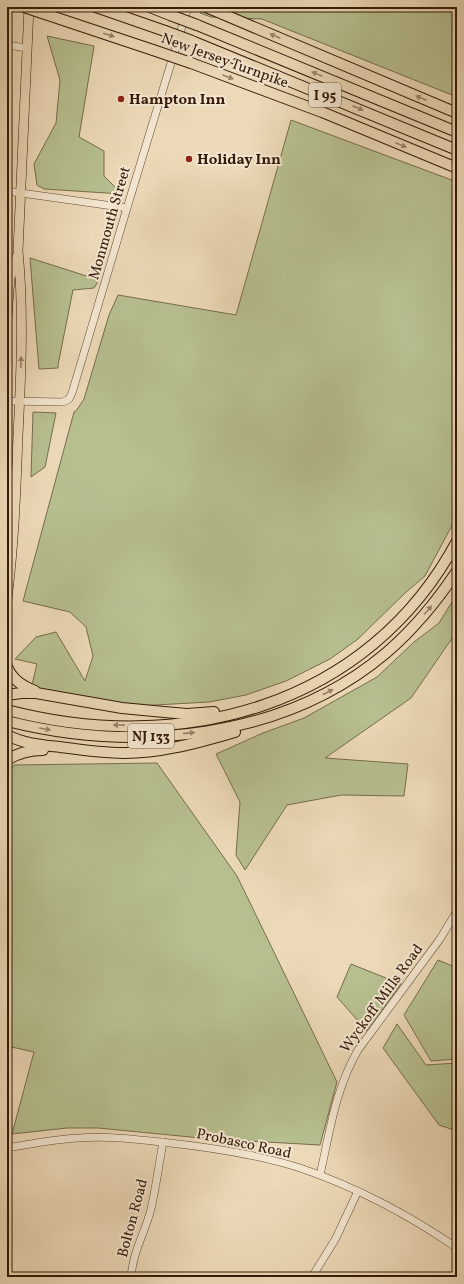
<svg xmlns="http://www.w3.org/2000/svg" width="464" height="1284" font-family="Vollkorn,serif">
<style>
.green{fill:#b7bf8f;stroke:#766c4c}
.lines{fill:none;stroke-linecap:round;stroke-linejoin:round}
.minor-casing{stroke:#634a34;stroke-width:8}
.major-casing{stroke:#351a09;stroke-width:10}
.highway-casing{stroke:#351a09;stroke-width:12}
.minor{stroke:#f3e6d0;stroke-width:7}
.major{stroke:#ecd9b7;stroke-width:9}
.highway{stroke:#ecd9b7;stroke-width:10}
.highway-bridge-casing{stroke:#351a09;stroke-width:12;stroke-linecap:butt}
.highway-bridge{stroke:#ecd9b7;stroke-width:10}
.oneway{fill:#9a8369}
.poi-dot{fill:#8f2418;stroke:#f3e6d0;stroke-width:1.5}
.labels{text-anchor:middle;stroke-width:4;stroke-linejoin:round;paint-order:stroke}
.shield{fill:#f3e6d0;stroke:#6e5745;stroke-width:1}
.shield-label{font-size:14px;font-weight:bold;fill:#351a09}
.street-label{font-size:15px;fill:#351a09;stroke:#f3e6d0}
.poi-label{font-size:15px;font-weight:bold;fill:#351a09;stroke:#f3e6d0;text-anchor:start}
</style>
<rect width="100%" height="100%" fill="#ecd9b7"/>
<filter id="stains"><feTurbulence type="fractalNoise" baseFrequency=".005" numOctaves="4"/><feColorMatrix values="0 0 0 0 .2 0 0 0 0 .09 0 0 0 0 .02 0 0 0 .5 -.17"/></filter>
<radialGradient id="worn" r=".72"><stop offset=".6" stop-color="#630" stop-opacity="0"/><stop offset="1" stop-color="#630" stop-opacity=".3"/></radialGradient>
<g class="green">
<polygon points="202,7 457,7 457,97 262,19 211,17 200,13"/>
<polygon points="47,36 94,46 79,137 104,151 104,176 122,194 44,189 37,185 34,164 56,123 60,80"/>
<polygon points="291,120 457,182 457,516 425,576 405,593 358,639 330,659 286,681 246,695 209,702 138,706 31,689 37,664 15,659 36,637 56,632 85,681 93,656 86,627 70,612 23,601 74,412 76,411 84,399 109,315 118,295 236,315"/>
<polygon points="30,258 99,280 94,288 73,290 58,365 58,368 39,369"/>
<polygon points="33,412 56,413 45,467 31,477"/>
<polygon points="457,594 457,631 411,698 325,758 408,764 404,796 341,795 287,805 245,870 236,855 240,802 216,754 263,733 304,718 377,677 414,642 439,623"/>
<polygon points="157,763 237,876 337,1082 320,1145 211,1139 98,1128 67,1128 12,1134 34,1052 7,1046 7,775 14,765"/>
<polygon points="438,960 457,968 457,1059 431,1061 404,1015"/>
<polygon points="351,964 401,984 367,1031 337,997"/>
<polygon points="397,1024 426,1065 457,1063 457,1131 439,1125 383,1048"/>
</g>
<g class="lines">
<g class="minor-casing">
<g id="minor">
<polyline points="7,45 27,48"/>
<polyline points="7,191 127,208"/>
<polyline points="7,401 63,402 69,399 72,393 127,208 188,7"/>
<path d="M 7,1148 C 31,1144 55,1139 79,1138 C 106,1136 134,1139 161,1142 C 209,1147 258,1154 303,1169 C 358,1188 409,1215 457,1248"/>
<path d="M 320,1175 C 330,1131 335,1090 358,1050 L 440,939 L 457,911"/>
<path d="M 131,1277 C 133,1251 145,1233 151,1209 C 156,1187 159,1164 163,1142"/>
<polyline points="312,1277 336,1238 358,1191"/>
</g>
</g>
<g class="major-casing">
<g id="major">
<polyline points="7,317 10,278 17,257"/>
<path d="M 7,599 C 14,545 16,490 18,436 C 21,375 24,312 18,251 L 29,7"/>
</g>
</g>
<g class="highway-casing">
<g id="highway">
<polyline points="96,7 165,31"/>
<polyline points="150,7 170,15"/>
<polyline points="206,7 457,113"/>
<polyline points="72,23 153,50"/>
<polyline points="197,25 457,132"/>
<polyline points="192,41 457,150"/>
<polyline points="191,63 322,112 457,168"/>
<path d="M 7,667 C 13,680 22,686 35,691"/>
<polyline points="7,695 21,693 36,693 122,708 164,712 187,714 214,712"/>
<path d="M 7,710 C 181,756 368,707 457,541"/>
<path d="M 7,721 C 134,753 283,740 386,653 C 414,629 437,601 457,571"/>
<path d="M 7,735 C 24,744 42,745 60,747 C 82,750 103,753 124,753 C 163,753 199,742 235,732"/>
<path d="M 7,760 C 18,753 30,750 43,750"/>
</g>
</g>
<use href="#minor" class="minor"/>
<use href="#major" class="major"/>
<use href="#highway" class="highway"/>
<g class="highway-bridge-casing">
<g id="highway-bridge">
<polyline points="24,7 72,23"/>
<polyline points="170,15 197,25"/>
<polyline points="165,31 192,41"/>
<polyline points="153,50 191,63"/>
</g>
</g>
<use href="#highway-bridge" class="highway-bridge"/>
</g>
<defs><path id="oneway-solid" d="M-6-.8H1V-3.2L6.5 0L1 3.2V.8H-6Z"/></defs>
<g class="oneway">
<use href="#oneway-solid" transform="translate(109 35) rotate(18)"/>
<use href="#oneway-solid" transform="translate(275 36) rotate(-157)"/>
<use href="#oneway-solid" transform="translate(317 74) rotate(-158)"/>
<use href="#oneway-solid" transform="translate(228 77) rotate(20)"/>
<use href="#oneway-solid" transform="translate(421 98) rotate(-157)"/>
<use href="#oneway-solid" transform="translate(358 108) rotate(23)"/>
<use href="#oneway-solid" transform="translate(401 145) rotate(22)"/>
<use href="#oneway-solid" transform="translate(21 362) rotate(-89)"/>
<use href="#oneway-solid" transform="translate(428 610) rotate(-50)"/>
<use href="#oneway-solid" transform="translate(328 692) rotate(-28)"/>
<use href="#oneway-solid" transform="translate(119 725) rotate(-179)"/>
<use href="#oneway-solid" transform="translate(45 729) rotate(10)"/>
<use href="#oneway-solid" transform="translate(189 733) rotate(-6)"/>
</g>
<g class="poi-dot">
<circle cx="121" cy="99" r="4"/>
<circle cx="189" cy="159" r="4"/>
</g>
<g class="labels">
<g class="shield">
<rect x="309" y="83" width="32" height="24" rx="3"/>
<rect x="128" y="724" width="46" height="24" rx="3"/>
</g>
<g class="shield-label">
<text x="325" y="100">I 95</text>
<text x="151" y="741">NJ 133</text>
</g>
<g class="street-label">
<text transform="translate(225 60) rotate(20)" y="5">New Jersey Turnpike</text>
<text transform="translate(109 223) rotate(-74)" y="5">Monmouth Street</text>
<text transform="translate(381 998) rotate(-54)" y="5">Wyckoff Mills Road</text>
<text transform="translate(244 1143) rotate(12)" y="5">Probasco Road</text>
<text transform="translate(132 1218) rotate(-75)" y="5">Bolton Road</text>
</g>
<g class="poi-label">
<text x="129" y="104">Hampton Inn</text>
<text x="197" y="164">Holiday Inn</text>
</g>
</g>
<rect width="464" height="1284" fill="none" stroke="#ecd9b7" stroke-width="24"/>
<rect x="8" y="8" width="448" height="1268" fill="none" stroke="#351a09" stroke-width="2"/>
<rect x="12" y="12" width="440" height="1260" fill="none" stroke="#351a09"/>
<rect width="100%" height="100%" filter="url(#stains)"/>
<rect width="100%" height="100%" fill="url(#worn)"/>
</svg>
